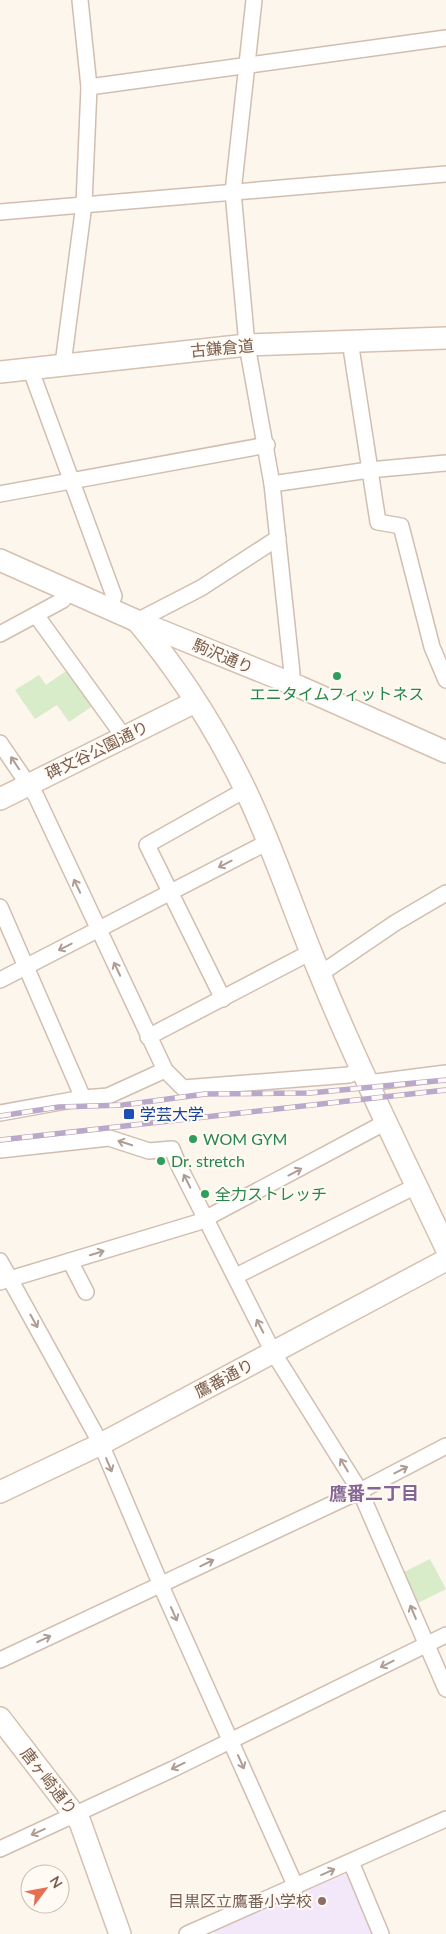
<svg xmlns="http://www.w3.org/2000/svg" width="446" height="1934" font-family="Lato,'Noto Sans JP',sans-serif">
<style>
.education{fill:#f3e8fa}
.green{fill:#d8ecc9}
.lines{fill:none;stroke-linecap:round;stroke-linejoin:round}
.street-casing{stroke:#d1beb0;stroke-width:18}
.secondary-casing{stroke:#d6c0b0;stroke-width:24}
.street{stroke:#fff;stroke-width:15}
.secondary{stroke:#fff;stroke-width:21}
.rail-casing{stroke:#b9a8c9;stroke-width:5.5}
.rail{stroke:#fffaf3;stroke-width:4;stroke-dasharray:11;stroke-linecap:butt}
.oneway{stroke:#af9d94}
.leisure-dot{fill:#2e9e5b;stroke:#fffaf3;stroke-width:2}
.transit-dot{fill:#1a4fb4;stroke:#fffaf3;stroke-width:2}
.education-dot{fill:#8d6e63;stroke:#fffaf3;stroke-width:2}
.labels{text-anchor:middle;stroke-width:4;stroke-linejoin:round;paint-order:stroke}
.street-label{font-size:16px;fill:#7a5c4d;stroke:#fffaf3}
.leisure-label{font-size:16px;fill:#27864d;stroke:#fffaf3;text-anchor:start}
.transit-label{font-size:16px;fill:#164399;stroke:#fffaf3;text-anchor:start}
.education-label{font-size:16px;fill:#785e54;stroke:#fffaf3;text-anchor:end}
.neighbourhood-label{font-size:18px;font-weight:bold;fill:#846695;stroke:#fffaf3}
</style>
<rect width="100%" height="100%" fill="#fdf6ec"/>
<polygon class="education" points="350,1872 376,1934 215,1934 213,1930"/>
<g class="green">
<polygon points="69,669 94,705 69,722 57,705 35,719 15,690 39,675 46,685"/>
<polygon points="430,1559 446,1589 414,1605 402,1576 404,1572"/>
</g>
<g class="lines">
<g class="street-casing">
<g id="street">
<polyline points="254,0 233,192 247,345 272,484 292,673 289,683"/>
<polyline points="89,87 446,38"/>
<polyline points="0,212 446,174"/>
<polyline points="350,341 378,522 401,526 432,647 446,680"/>
<polyline points="63,364 84,204 89,87 80,0"/>
<polyline points="30,368 114,596 110,608"/>
<polyline points="272,484 369,470 446,463"/>
<polyline points="0,494 267,445"/>
<polyline points="36,615 124,737"/>
<polyline points="137,621 201,588 278,538"/>
<polyline points="0,634 63,600 66,589"/>
<polyline points="0,743 36,796 165,1070 183,1088 349,1075 361,1069"/>
<polyline points="0,907 83,1098"/>
<polyline points="320,974 395,923 446,893"/>
<polyline points="0,980 268,842"/>
<polyline points="223,999 147,845 245,790"/>
<polyline points="148,1037 311,952"/>
<polyline points="368,1083 446,1073"/>
<polyline points="0,1113 83,1098 108,1096 165,1070"/>
<polyline points="0,1150 109,1138 149,1151 172,1149 179,1166 273,1352 360,1491 446,1689"/>
<polyline points="0,1261 101,1444 166,1597 296,1887"/>
<polyline points="70,1261 86,1292"/>
<polyline points="236,1276 416,1186"/>
<polyline points="0,1282 199,1222 386,1122"/>
<polyline points="0,1660 360,1491 446,1446"/>
<polyline points="0,1849 173,1769 446,1635"/>
<polyline points="351,1862 381,1934"/>
<polyline points="187,1934 446,1819"/>
</g>
</g>
<g class="secondary-casing">
<g id="secondary">
<polyline points="0,372 247,345 446,338"/>
<polyline points="0,560 137,621 300,687 446,752"/>
<path d="M 137,621 C 179,671 216,729 245,789 C 274,849 294,913 320,974 C 358,1067 403,1157 446,1248"/>
<polyline points="0,799 195,702"/>
<polyline points="0,1492 101,1444 446,1260"/>
<polyline points="0,1718 80,1822 120,1934"/>
</g>
</g>
<use href="#street" class="street"/>
<use href="#secondary" class="secondary"/>
<g class="rail-casing">
<g id="rail">
<polyline points="0,1116 59,1107 123,1105 205,1094 310,1093 446,1080"/>
<polyline points="0,1140 446,1090"/>
</g>
</g>
<use href="#rail" class="rail"/>
</g>
<defs><path id="oneway-shaft" d="M-6 0H5M1.5-3L5.5 0L1.5 3" fill="none" stroke-width="1.6" stroke-linecap="round" stroke-linejoin="round" transform="scale(1.25)"/></defs>
<g class="oneway">
<use href="#oneway-shaft" transform="translate(15 763) rotate(-124)"/>
<use href="#oneway-shaft" transform="translate(225 864) rotate(153)"/>
<use href="#oneway-shaft" transform="translate(77 886) rotate(-115)"/>
<use href="#oneway-shaft" transform="translate(65 947) rotate(153)"/>
<use href="#oneway-shaft" transform="translate(117 969) rotate(-115)"/>
<use href="#oneway-shaft" transform="translate(125 1143) rotate(-162)"/>
<use href="#oneway-shaft" transform="translate(295 1172) rotate(-28)"/>
<use href="#oneway-shaft" transform="translate(187 1181) rotate(-117)"/>
<use href="#oneway-shaft" transform="translate(97 1253) rotate(-17)"/>
<use href="#oneway-shaft" transform="translate(34 1321) rotate(61)"/>
<use href="#oneway-shaft" transform="translate(260 1326) rotate(-117)"/>
<use href="#oneway-shaft" transform="translate(109 1465) rotate(67)"/>
<use href="#oneway-shaft" transform="translate(344 1465) rotate(-121)"/>
<use href="#oneway-shaft" transform="translate(401 1470) rotate(-27)"/>
<use href="#oneway-shaft" transform="translate(207 1563) rotate(-26)"/>
<use href="#oneway-shaft" transform="translate(413 1612) rotate(-113)"/>
<use href="#oneway-shaft" transform="translate(174 1614) rotate(66)"/>
<use href="#oneway-shaft" transform="translate(44 1639) rotate(-25)"/>
<use href="#oneway-shaft" transform="translate(387 1664) rotate(153)"/>
<use href="#oneway-shaft" transform="translate(241 1762) rotate(66)"/>
<use href="#oneway-shaft" transform="translate(178 1766) rotate(154)"/>
<use href="#oneway-shaft" transform="translate(38 1832) rotate(156)"/>
<use href="#oneway-shaft" transform="translate(328 1872) rotate(-24)"/>
</g>
<g class="leisure-dot">
<circle cx="337" cy="676" r="5"/>
<circle cx="193" cy="1139" r="5"/>
<circle cx="161" cy="1161" r="5"/>
<circle cx="205" cy="1194" r="5"/>
</g>
<rect class="transit-dot" x="123" y="1108" width="12" height="12" rx="2.5"/>
<circle class="education-dot" cx="322" cy="1901" r="5"/>
<g class="labels">
<g class="street-label">
<text transform="translate(222 348) rotate(-5)" y="6">古鎌倉道</text>
<text transform="translate(223 656) rotate(23)" y="6">駒沢通り</text>
<text transform="translate(97 750) rotate(-26)" y="6">碑文谷公園通り</text>
<text transform="translate(224 1378) rotate(-28)" y="6">鷹番通り</text>
<text transform="translate(49 1781) rotate(52)" y="6">唐ヶ崎通り</text>
</g>
<g class="leisure-label">
<text x="337" y="700" text-anchor="middle">エニタイムフィットネス</text>
<text x="203" y="1145">WOM GYM</text>
<text x="171" y="1167">Dr. stretch</text>
<text x="215" y="1200">全力ストレッチ</text>
</g>
<g class="transit-label">
<text x="140" y="1120">学芸大学</text>
</g>
<g class="education-label">
<text x="312" y="1907">目黒区立鷹番小学校</text>
</g>
<g class="neighbourhood-label">
<text x="374" y="1500">鷹番二丁目</text>
</g>
</g>
<g transform="translate(45 1889) rotate(58)"><circle r="24" fill="#fffaf3" stroke="#cabbb1"/>
<path d="M0-4L9 19L0 12L-9 19Z" fill="#e76f51"/>
<text y="-8" font-size="14" font-weight="bold" text-anchor="middle" fill="#7a5c4d">N</text>
</g>
</svg>
